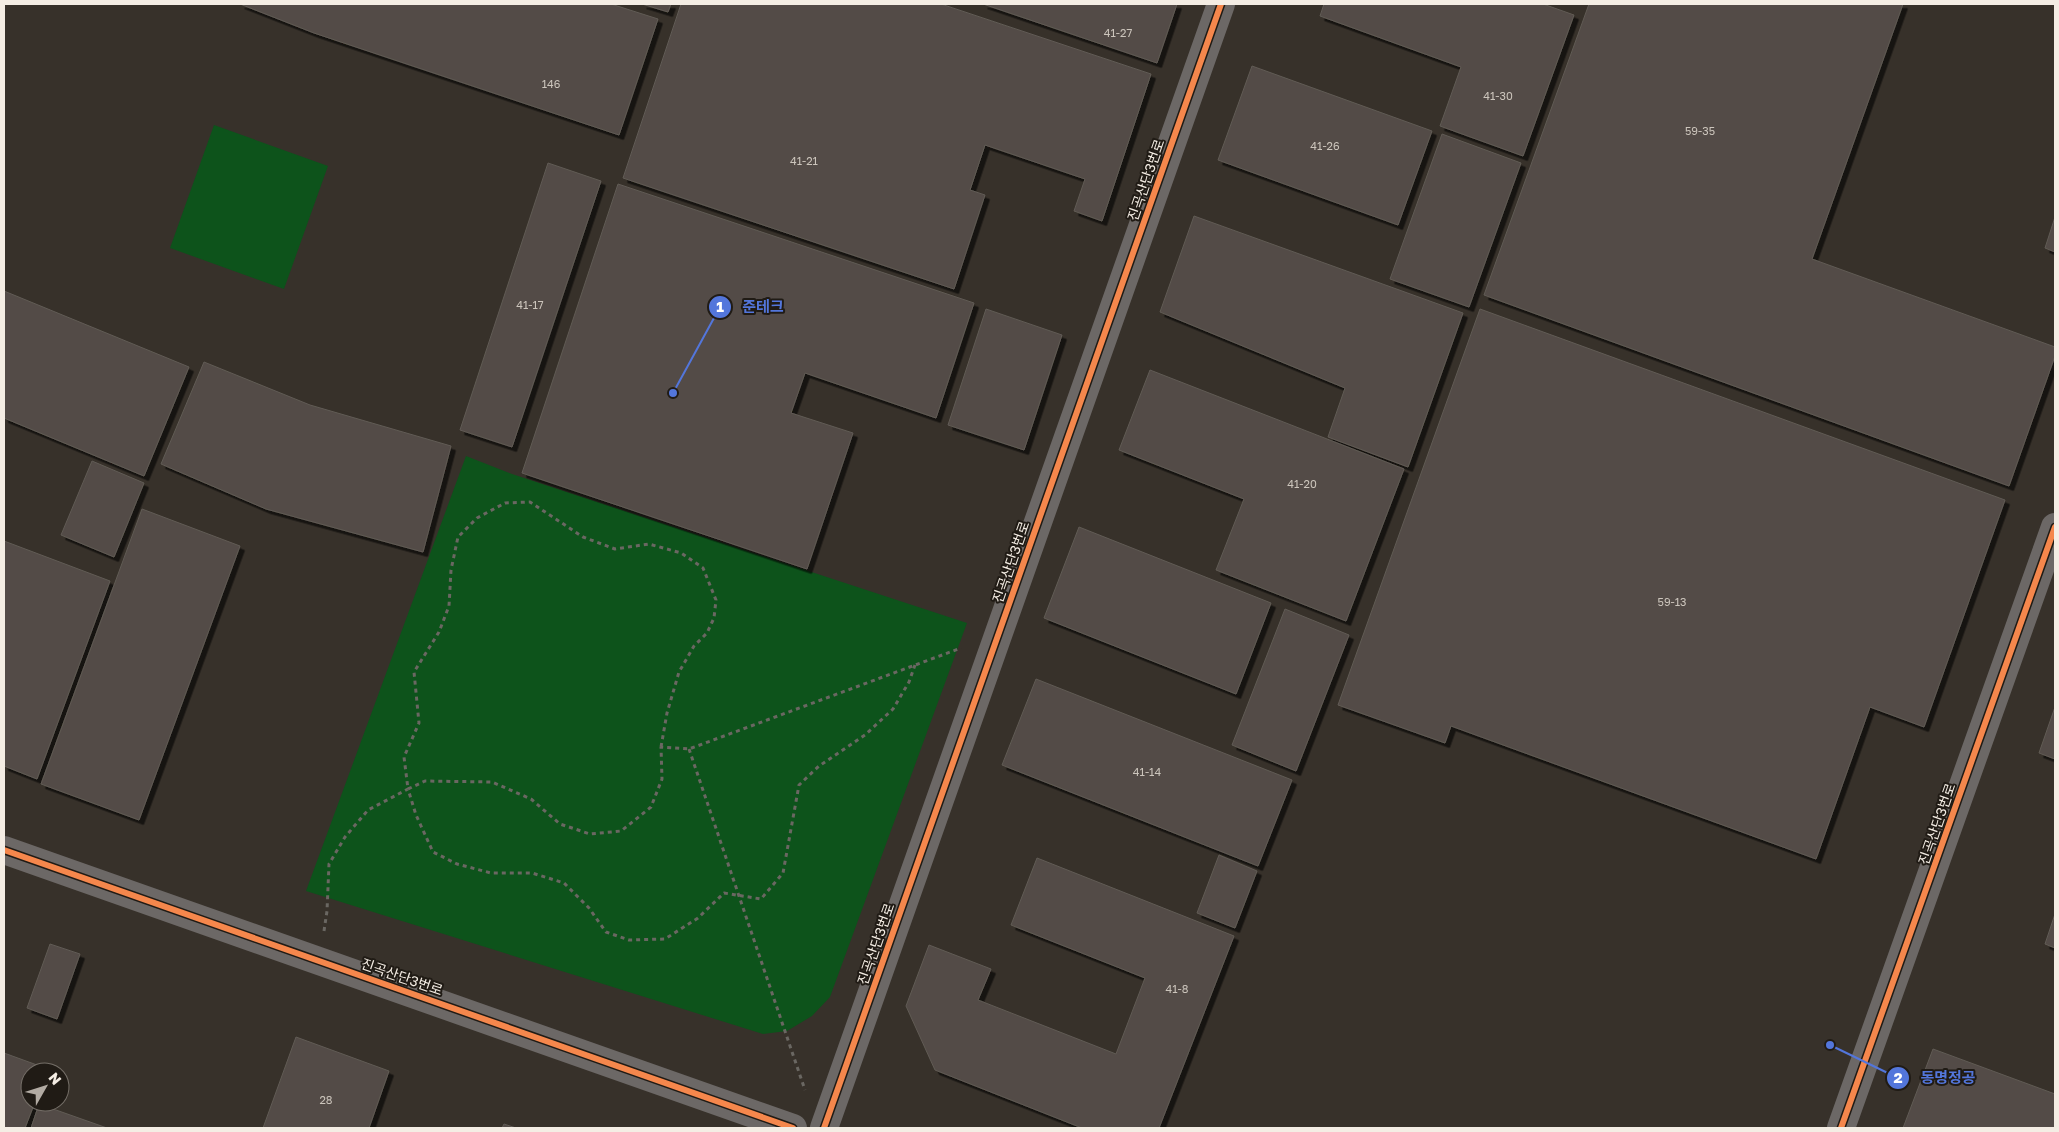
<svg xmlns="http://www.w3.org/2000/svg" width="2059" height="1132" font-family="'Golos Text','Noto Sans KR',sans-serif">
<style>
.green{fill:#0d531b}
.building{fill:#524c46;stroke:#615b55;filter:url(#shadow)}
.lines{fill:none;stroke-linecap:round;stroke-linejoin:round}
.path{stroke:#6a6762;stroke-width:3;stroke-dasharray:4 4;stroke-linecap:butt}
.minor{stroke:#6c6866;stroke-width:28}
.tertiary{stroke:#6c6866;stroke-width:28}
.cycleway-casing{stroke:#201b15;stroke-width:9}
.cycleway{stroke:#f5874c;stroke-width:6}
.labels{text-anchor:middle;stroke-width:4;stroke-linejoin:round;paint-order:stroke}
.number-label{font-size:11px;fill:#ccc5bc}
.street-label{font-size:14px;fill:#f4ede4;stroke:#201b15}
.leader{fill:none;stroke:#5376db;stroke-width:2}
.callout-dot{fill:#5376db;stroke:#201b15;stroke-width:2}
.mark-label{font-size:15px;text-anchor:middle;font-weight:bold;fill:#fff}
.callout-label{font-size:15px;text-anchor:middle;font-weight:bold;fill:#5376db;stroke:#201b15;stroke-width:4;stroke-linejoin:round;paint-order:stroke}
</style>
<defs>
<filter id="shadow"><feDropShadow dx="4.5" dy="4.5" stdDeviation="0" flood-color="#0009"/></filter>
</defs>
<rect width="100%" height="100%" fill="#37312a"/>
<g class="green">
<polygon points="214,125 328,166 284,289 170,248"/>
<polygon points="466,456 512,474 967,623 830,997 812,1016 787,1031 763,1034 306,891"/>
</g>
<g class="building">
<polygon points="240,4 611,4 658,19 619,135 314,33"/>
<polygon points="642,4 671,4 668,12"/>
<polygon points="681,4 941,4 1151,74 1102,221 1074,211 1085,179 985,145 970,190 985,195 954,289 623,178"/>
<polygon points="983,4 1177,4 1157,63"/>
<polygon points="1324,4 1543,4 1574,15 1523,156 1440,126 1461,67 1320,16"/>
<polygon points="1589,4 1903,4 1812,259 2055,347 2055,356 2009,486 1484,295"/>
<polygon points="1252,66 1432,131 1398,225 1218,160"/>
<polygon points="1442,134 1521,163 1469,307 1390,279"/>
<polygon points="548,163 601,181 512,447 460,430"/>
<polygon points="618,184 974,303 936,418 805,373 791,413 853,433 807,569 522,473"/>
<polygon points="1194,216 1463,313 1408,467 1328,437 1345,388 1160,312"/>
<polygon points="2055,217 2055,252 2045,248"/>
<polygon points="4,291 189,367 144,476 4,418"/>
<polygon points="986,309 1062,335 1024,450 948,425"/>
<polygon points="1480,309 2005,500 1924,727 1870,707 1816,859 1451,726 1445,743 1338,705"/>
<polygon points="204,362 310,405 451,446 423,552 266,509 161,464"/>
<polygon points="1150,370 1404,469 1346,621 1216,570 1244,499 1119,450"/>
<polygon points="92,461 144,483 114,557 61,535"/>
<polygon points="142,509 240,546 139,820 41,784"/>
<polygon points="1079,527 1271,603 1236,694 1044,618"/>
<polygon points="4,541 110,581 37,779 4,766"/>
<polygon points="1285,609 1349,635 1296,771 1232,745"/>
<polygon points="1036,679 1292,780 1258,866 1002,765"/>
<polygon points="2055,707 2055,759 2039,753"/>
<polygon points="1219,855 1257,871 1235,928 1197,913"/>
<polygon points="1037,858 1234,936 1159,1128 1082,1128 935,1070 906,1006 929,945 991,969 978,1000 1116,1054 1145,978 1011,925"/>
<polygon points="2055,914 2055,948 2045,944"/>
<polygon points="50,944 80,954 57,1019 27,1008"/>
<polygon points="296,1037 389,1071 369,1128 263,1128"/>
<polygon points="1933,1049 2055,1094 2055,1128 1903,1128"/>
<polygon points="4,1053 48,1069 47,1072 30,1072 30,1102 35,1102 25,1128 4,1128"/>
<polygon points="39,1104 107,1128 31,1128"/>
<polygon points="504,1124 516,1128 502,1128"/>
</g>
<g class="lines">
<g class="path">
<polyline points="661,747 667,713 679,672 694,646 707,633 714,618 716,600 703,568 681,553 649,544 615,549 583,537 530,502 505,503 477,518 458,537 451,570 449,606 439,632 414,672 419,723 404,757 408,789 425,781 492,782 531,799 560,824 590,834 621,831 651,807 662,779 661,747 689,749 961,648"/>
<polyline points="689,749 805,1090"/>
<polyline points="324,931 327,911 329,864 345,837 368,810 408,789 416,815 433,852 457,864 491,873 532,873 564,883 589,908 606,932 629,940 665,939 698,918 724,893 761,899 783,873 799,785 819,766 865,735 893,709 909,682 915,665"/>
</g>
<g class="minor">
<polyline points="824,1128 1221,4"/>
<polyline points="1841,1128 2055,527"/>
</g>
<polyline class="tertiary" points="4,850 793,1128"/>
<g class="cycleway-casing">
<g id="cycleway">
<polyline points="4,850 793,1128"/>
<polyline points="824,1128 1221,4"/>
<polyline points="1841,1128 2055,527"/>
</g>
</g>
<use href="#cycleway" class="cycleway"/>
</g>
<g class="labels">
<g class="number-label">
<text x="1118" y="37">41-27</text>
<text x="551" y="88">146</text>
<text x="1498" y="100">41-30</text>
<text x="1700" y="135">59-35</text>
<text x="1325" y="150">41-26</text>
<text x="804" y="165">41-21</text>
<text x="530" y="309">41-17</text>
<text x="1302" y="488">41-20</text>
<text x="1672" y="606">59-13</text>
<text x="1147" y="776">41-14</text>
<text x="1177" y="993">41-8</text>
<text x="326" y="1104">28</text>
</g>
<g class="street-label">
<text transform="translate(1146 180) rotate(-71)" y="5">진곡산단3번로</text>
<text transform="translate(1011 562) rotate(-71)" y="5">진곡산단3번로</text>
<text transform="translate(1937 824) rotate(-71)" y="5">진곡산단3번로</text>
<text transform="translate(876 944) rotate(-71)" y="5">진곡산단3번로</text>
<text transform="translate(402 977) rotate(19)" y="5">진곡산단3번로</text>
</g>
</g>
<path class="leader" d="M673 393L720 307M1830 1045L1898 1078"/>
<g class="callout-dot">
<circle cx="673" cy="393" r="5"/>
<circle cx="1830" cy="1045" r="5"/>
<circle cx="720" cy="307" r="12"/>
<circle cx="1898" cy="1078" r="12"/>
</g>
<g class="mark-label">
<text x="720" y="312">1</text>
<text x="1898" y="1083">2</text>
</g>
<g class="callout-label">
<text x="763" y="312">준테크</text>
<text x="1948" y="1083">동명정공</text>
</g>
<rect width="2059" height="1132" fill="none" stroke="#f4ede4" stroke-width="10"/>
<g transform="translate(45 1087) rotate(51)"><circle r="24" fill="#201b15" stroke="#756f68"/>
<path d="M0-4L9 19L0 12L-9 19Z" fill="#b2aba3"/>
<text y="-8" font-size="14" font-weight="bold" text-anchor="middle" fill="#f4ede4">N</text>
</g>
</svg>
